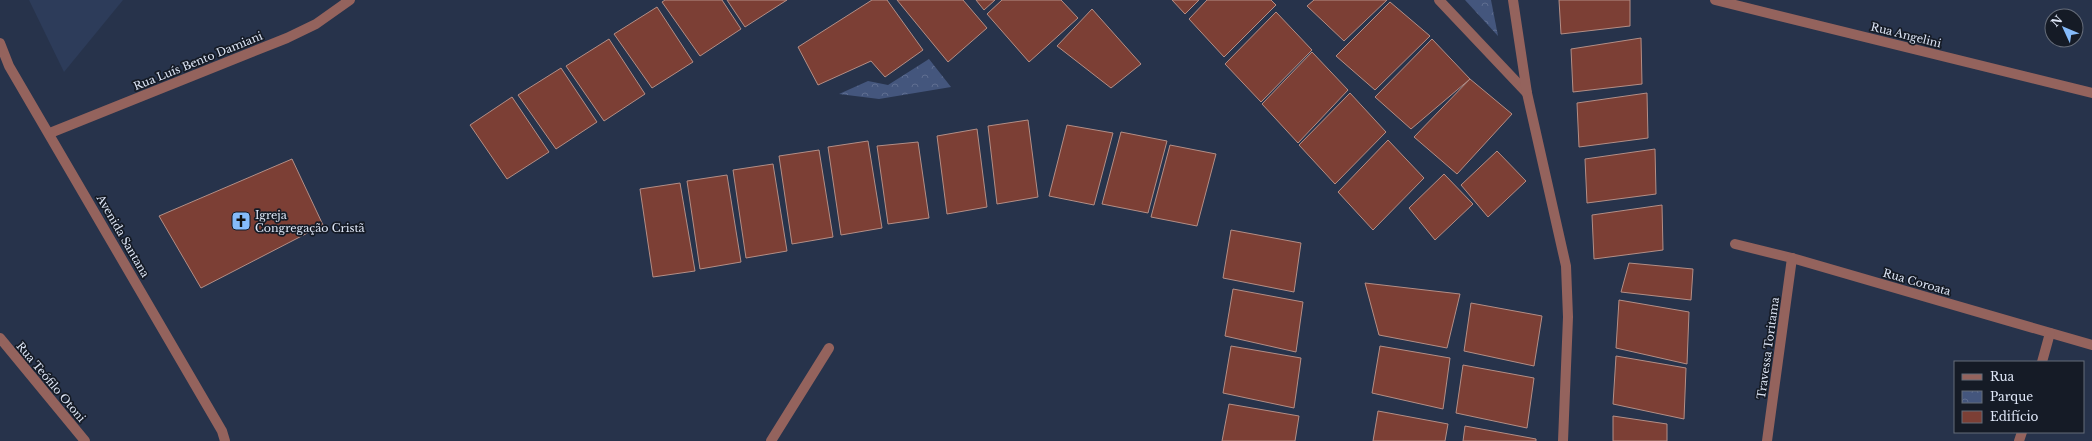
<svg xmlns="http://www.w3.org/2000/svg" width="2092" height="441" font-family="'Libre Baskerville',serif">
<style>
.built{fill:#2d3c5a}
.park{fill:url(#park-crowns)}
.building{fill:#7c3f35;stroke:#b38e86}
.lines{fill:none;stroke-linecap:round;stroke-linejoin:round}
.service{stroke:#94635d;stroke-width:10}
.minor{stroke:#94635d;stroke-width:10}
.tertiary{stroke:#94635d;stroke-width:10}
.labels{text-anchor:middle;stroke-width:3.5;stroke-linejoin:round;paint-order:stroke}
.street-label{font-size:11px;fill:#dee6f6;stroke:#151b26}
.poi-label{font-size:11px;fill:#dee6f6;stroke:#151b26;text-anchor:start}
</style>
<defs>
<pattern id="park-crowns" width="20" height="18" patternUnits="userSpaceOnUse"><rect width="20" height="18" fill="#44567d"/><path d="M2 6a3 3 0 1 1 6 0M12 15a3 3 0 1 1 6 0" fill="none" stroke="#5f6e90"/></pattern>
</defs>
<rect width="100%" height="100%" fill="#27334b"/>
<polygon class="built" points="29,0 123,0 64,72"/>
<g class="park">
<polygon points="1465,0 1491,0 1498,36"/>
<polygon points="929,59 951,87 879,99 839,94 868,81 888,85"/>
</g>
<g class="building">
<polygon points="665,0 722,0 741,29 700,56 662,2"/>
<polygon points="727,0 787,0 745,27"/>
<polygon points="872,0 887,0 923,50 885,77 871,61 818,85 798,47"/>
<polygon points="897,0 963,0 987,28 948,62"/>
<polygon points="976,0 995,0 984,10"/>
<polygon points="1002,0 1061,0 1078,18 1029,62 987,14"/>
<polygon points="1172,0 1199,0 1185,14"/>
<polygon points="1207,0 1271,0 1276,5 1224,57 1189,19"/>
<polygon points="1314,0 1387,0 1344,41 1307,6"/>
<polygon points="1559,0 1630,0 1630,26 1561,34"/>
<polygon points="1390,2 1430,36 1375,90 1336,56"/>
<polygon points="657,7 693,62 652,88 614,34"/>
<polygon points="1092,9 1141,64 1111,88 1057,46"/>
<polygon points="1276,12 1312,50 1261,102 1225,64"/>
<polygon points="1641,38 1642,84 1573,92 1571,49"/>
<polygon points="609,39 645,94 604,121 566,66"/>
<polygon points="1432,39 1470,79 1411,129 1375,97"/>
<polygon points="1312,52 1348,90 1298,143 1262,104"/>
<polygon points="561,68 597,122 556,149 518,95"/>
<polygon points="1470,79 1512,114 1457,174 1414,137"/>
<polygon points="1350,93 1386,132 1335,184 1299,145"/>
<polygon points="1647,93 1648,138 1579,147 1577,103"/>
<polygon points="512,97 549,152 507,179 470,125"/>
<polygon points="1028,120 1038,197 997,204 988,126"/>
<polygon points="1067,125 1113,133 1094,205 1049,196"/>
<polygon points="977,129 987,207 947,214 937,136"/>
<polygon points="1121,132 1167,141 1148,213 1102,204"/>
<polygon points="1388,140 1424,178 1373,230 1338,192"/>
<polygon points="868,141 882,228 841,235 828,147"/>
<polygon points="918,142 929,218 888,224 877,146"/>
<polygon points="1170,145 1216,154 1197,226 1151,217"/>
<polygon points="1655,149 1656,194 1587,203 1585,159"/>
<polygon points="819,150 833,237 792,244 779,156"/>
<polygon points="1497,151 1526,181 1488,217 1461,185"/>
<polygon points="292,159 323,225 201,288 159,216"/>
<polygon points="773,164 787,251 746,258 733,170"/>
<polygon points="1444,174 1473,204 1435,240 1409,208"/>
<polygon points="727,175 741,262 700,269 687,181"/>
<polygon points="680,183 695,271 653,277 640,189"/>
<polygon points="1662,205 1663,250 1594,259 1592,215"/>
<polygon points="1231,230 1301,243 1294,292 1223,278"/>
<polygon points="1629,263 1693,269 1691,300 1621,292"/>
<polygon points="1365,283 1460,294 1447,348 1379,335"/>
<polygon points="1233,289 1303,302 1296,352 1225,336"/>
<polygon points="1619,300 1689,312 1687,364 1616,348"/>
<polygon points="1471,303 1542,316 1534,366 1464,351"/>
<polygon points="1231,346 1301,358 1294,408 1223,393"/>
<polygon points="1380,346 1450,358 1443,409 1372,393"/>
<polygon points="1616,356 1686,368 1684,419 1613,404"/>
<polygon points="1463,365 1534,378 1527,428 1456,413"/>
<polygon points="1229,404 1299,416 1295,441 1222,441"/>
<polygon points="1378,411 1448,424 1445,441 1373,441"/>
<polygon points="1613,416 1667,424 1667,441 1613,441"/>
<polygon points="1465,426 1536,439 1536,441 1463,441"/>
</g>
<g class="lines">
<g class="service">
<polyline points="1439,0 1527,93"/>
<polyline points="1513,0 1527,93 1566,266 1568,317 1563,441"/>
<polyline points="771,441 829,348"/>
</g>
<g class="minor">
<polyline points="1715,0 2092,93"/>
<polyline points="0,43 9,66 222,431 225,441"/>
<polyline points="50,133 287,38 316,24 350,0"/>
<polyline points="1735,244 1792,258 2092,345"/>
<polyline points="2042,362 2050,333"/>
<polyline points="1767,441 1792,258"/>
<polyline points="2019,441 2022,432"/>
</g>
<polyline class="tertiary" points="0,338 85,441"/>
</g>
<defs>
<g id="church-square" transform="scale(1)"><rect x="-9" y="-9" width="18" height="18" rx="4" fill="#85bbfb" stroke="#151b26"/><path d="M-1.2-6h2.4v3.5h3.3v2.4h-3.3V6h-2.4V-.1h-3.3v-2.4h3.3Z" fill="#111"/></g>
</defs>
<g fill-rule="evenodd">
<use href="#church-square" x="241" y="221"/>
</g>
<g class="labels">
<g class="street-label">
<text transform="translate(1906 35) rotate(14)" y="4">Rua Angelini</text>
<text transform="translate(198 61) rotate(-22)" y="4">Rua Luís Bento Damiani</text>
<text transform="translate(123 236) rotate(60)" y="4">Avenida Santana</text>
<text transform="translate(1917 282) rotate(16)" y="4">Rua Coroata</text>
<text transform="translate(1768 348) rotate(-82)" y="4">Travessa Toritama</text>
<text transform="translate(51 382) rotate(50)" y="4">Rua Teófilo Otoni</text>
</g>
<g class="poi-label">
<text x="255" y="219">Igreja<tspan x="255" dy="13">Congregação Cristã</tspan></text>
</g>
</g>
<rect x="1954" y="361" width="130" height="72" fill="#151b26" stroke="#656c79"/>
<rect x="1962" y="374" width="20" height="6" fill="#94635d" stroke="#656c79"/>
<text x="1990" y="381" font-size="12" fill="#dee6f6">Rua</text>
<rect x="1962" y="391" width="20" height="12" fill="url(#park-crowns)" stroke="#656c79"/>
<text x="1990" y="401" font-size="12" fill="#dee6f6">Parque</text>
<rect x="1962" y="411" width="20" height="12" fill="#7c3f35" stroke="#656c79"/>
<text x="1990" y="421" font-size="12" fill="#dee6f6">Edifício</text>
<g transform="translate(2064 28) rotate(314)"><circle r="19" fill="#151b26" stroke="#656c79"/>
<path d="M0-3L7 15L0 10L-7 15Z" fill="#85bbfb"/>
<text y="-6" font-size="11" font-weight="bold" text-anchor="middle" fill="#dee6f6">N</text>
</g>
</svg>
